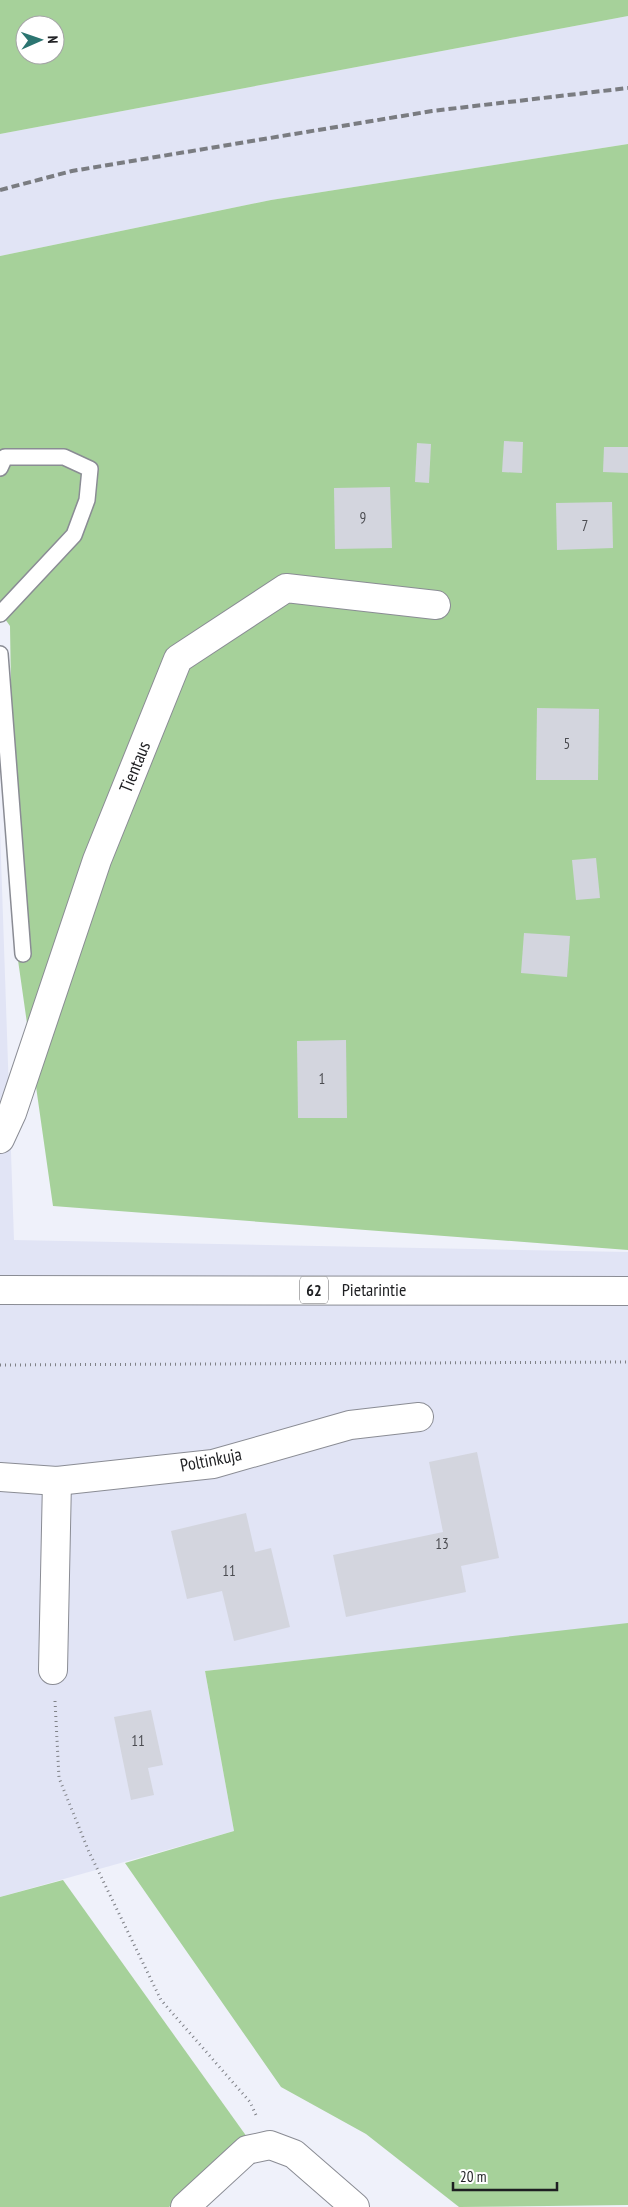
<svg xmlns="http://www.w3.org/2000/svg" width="628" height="2207" font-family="'PT Sans Narrow',sans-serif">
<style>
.built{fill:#e1e4f5}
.green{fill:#a6d19a;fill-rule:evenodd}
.building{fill:#d3d5de}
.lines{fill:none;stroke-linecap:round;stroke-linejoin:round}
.lane-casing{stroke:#8a8c94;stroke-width:18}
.street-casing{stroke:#8a8c94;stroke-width:30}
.primary-casing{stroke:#8a8c94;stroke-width:30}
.path{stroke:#7f8187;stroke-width:3;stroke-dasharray:1 4;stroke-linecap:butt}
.lane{stroke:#fff;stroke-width:15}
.street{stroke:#fff;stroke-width:28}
.primary{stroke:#fff;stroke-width:28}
.rail{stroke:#7a7c81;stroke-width:4;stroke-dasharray:8 4;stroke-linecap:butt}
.labels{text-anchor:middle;stroke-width:4;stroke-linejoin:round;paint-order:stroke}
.number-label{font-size:15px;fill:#4b4c51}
.shield{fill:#fff;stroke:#626264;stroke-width:1}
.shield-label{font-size:16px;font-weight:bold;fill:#1e1f22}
.street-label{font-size:18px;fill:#1e1f22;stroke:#fff}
</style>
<rect width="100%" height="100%" fill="#eff1fa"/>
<g class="built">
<polygon points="628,16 628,144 271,200 0,256 0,134"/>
<polygon points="0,829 14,1240 628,1252 628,1624 205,1671 234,1831 0,1897"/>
</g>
<g class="green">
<path d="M 0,0 L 628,0 L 628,16 L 0,134 ZM 25,25 L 55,25 L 55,55 L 25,55 Z"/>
<polygon points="628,144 628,1250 53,1206 15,939 10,626 0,612 0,256 271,200"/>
<polygon points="628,1623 628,2205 459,2207 366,2134 281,2087 125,1863 234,1831 205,1671"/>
<polygon points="63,1880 247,2137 169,2207 0,2207 0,1897"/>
</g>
<g class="building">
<polygon points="504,441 523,442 522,473 502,472"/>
<polygon points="417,443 431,444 429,483 415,482"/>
<polygon points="604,447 628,447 628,473 603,472"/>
<polygon points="390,487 392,548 335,549 334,488"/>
<polygon points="612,502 613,548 557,550 556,503"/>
<polygon points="537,708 599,709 598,780 536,780"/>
<polygon points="596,858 600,898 576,900 572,860"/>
<polygon points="524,933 570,936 567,977 521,973"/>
<polygon points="346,1040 347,1118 298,1118 297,1041"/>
<polygon points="477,1452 499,1558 461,1566 466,1592 346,1617 333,1555 443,1532 429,1462"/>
<polygon points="246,1513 255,1552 271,1548 290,1627 234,1641 222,1591 187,1599 171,1531"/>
<polygon points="151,1710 163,1765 148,1768 154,1795 131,1800 114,1717"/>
</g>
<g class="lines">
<g class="lane-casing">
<g id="lane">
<polyline points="0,468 5,457 64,457 90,469 87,500 74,535 0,614"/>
<polyline points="0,654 23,954"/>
</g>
</g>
<g class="street-casing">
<g id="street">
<polyline points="0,1139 12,1113 97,860 178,659 286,588 436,605"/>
<polyline points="0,1477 57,1481 213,1464 350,1425 419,1417"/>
<polyline points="53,1670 57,1481"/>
<polyline points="185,2207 247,2150 270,2145 294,2154 355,2207"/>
</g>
</g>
<g class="primary-casing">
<polyline id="primary" points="0,1290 628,1291"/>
</g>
<g class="path">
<polyline points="0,1365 628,1362"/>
<polyline points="55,1701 59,1778 89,1852 161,2000 250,2102 256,2115"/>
</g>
<use href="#lane" class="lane"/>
<use href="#street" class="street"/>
<use href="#primary" class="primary"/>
<polyline class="rail" points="0,190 72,171 432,111 628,88"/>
</g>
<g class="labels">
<g class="number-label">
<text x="363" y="523">9</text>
<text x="585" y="531">7</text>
<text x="567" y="749">5</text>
<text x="322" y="1084">1</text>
<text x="442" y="1549">13</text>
<text x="229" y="1576">11</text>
<text x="138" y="1746">11</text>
</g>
<rect class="shield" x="300" y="1276.5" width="28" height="27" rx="4"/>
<g class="shield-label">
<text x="314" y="1296">62</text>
</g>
<g class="street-label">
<text transform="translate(135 767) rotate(-68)" y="6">Tientaus</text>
<text x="374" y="1296">Pietarintie</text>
<text transform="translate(211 1460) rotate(-11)" y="6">Poltinkuja</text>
</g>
</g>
<g transform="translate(40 40) rotate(88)"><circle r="24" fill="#ffffff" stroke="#a5a5a7"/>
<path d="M0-4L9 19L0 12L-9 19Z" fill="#2c7571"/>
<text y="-8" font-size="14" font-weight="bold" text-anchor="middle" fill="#1e1f22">N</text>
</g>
<path d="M453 2182v8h104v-8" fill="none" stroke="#1e1f22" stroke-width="2.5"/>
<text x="460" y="2182" font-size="15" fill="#1e1f22" stroke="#ffffff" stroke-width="4" paint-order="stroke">20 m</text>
</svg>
